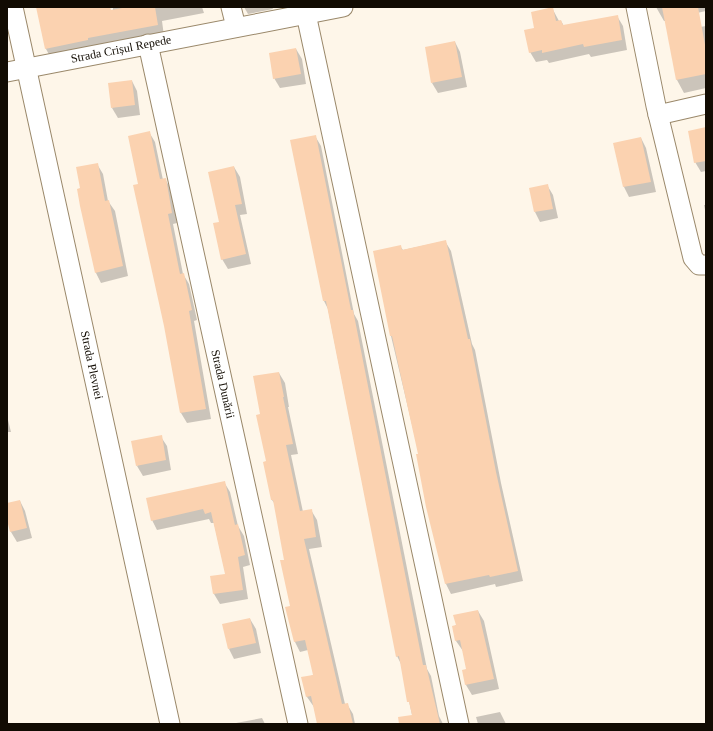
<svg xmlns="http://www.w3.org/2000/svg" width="713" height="731" font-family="'Times New Roman',serif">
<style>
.shadow{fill:#0003}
.building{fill:#fbd2b0}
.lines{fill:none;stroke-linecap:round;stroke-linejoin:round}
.minor-casing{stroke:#9a886a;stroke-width:21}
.minor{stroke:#fff;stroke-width:19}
.labels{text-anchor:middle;stroke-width:3.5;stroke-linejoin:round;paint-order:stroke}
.street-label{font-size:12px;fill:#110b02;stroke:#fff}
</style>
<rect width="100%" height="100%" fill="#fef6e9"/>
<g class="shadow">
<polygon points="37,7 85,7 113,11 113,7 202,7 204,13 162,21 164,36 52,60 46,49"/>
<polygon points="244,7 272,7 273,9 248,14"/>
<polygon points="656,7 706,7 706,11 697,13 700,27 706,26 706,88 684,93 677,80 666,21 664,21"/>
<polygon points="552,8 559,21 561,21 564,26 617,16 623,26 627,50 591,57 589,54 549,63 547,60 536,62 530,52 536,29"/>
<polygon points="455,42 460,52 467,87 438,93 432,83"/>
<polygon points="296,49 302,59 306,84 280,88 274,78"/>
<polygon points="132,81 137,91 140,115 118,118 112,108"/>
<polygon points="706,128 706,171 701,172 695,162"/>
<polygon points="149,132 155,142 163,180 165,179 171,189 177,223 173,224 183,274 189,284 197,320 194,321 211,419 187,423 181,413 139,184"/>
<polygon points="315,136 321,146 354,314 358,321 427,669 431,676 439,716 443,724 414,724 401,664 397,656 328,309 324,301"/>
<polygon points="641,138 646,148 656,192 629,197 624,187 614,144"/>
<polygon points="97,164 103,174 108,201 115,211 128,276 101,283 96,273"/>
<polygon points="234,167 240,177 247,214 240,215 251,264 228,269 222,259 220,223"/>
<polygon points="547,185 553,195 558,218 540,222 535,212"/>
<polygon points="704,205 706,205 706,215"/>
<polygon points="445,241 451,251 472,344 475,350 501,483 523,581 496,587 495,584 451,594 446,584 419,454 391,336 400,246 403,250"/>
<polygon points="279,373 285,383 289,407 288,407 298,454 291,455 303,512 311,510 317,520 322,547 309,549 345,704 347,704 353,714 355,724 318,724 314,707 307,697 303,678 314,675 308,650 300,652 295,642 285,560 275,504 272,500 261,415"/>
<polygon points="7,416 11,432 7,432"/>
<polygon points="161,437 167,446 171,470 143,476 137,466"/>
<polygon points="224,482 230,492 238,526 244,536 250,565 243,567 248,599 220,604 214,594 212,577 226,575 214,523 211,523 209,519 157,530 152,520"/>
<polygon points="20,501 25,511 32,538 17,542 11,532 7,515 7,504"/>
<polygon points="478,611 484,621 499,689 472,695 466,685 463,670 467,670 463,651 456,641 453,627"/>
<polygon points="250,619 256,629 261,653 234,659 229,649"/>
<polygon points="500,712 506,724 478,724 476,717"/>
<polygon points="262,718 265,724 236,724 236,723"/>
</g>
<g class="building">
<polygon points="36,7 110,7 111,10 128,7 155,7 158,25 88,38 88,40 45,49"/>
<polygon points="553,7 556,21 561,20 563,25 618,15 622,40 584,47 583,44 542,53 542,50 529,53 524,30 534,28 531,12"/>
<polygon points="662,7 698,7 706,50 706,74 676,80"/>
<polygon points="455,41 462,77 431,83 425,47"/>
<polygon points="296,48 301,74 273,79 269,53"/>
<polygon points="132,80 135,105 111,108 108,83"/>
<polygon points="706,127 706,161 694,163 688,131"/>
<polygon points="150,131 160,179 166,178 172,213 168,214 180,274 184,273 192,310 189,311 206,409 180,413 164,326 133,185 138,184 128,136"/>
<polygon points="316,135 351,310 353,310 423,665 426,665 440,724 399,724 398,717 412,715 409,702 407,702 399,656 396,657 326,301 323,301 290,140"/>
<polygon points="641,137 651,182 623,187 613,143"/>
<polygon points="98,163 105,201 109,200 123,266 95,273 80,206 77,189 80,188 76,167"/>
<polygon points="234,166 242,204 235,205 246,254 221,260 213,223 219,222 208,172"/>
<polygon points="548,184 553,209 534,212 529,188"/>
<polygon points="446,240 468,339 470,339 496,472 518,571 490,577 489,575 445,584 426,507 416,454 418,454 392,336 390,336 373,251 401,245 402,250"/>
<polygon points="279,372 284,397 283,397 293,444 286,445 300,511 312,509 316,537 304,539 342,704 348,703 353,724 317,724 311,696 306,697 301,677 313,675 305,640 294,642 285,607 290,606 280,560 284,560 273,500 271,500 263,462 266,461 256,415 260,414 253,376"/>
<polygon points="162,435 166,460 136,466 131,441"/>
<polygon points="225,481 235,525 238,524 245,555 238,557 243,590 213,594 210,576 225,574 211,512 205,514 203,509 151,521 146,498"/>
<polygon points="20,500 27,528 10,532 7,520 7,503"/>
<polygon points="478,610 494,679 465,685 462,670 466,669 460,640 455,641 452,626 456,625 453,615"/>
<polygon points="250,618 256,643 228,649 222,624"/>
</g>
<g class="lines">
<g class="minor-casing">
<g id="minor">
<polyline points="13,7 170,724"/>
<polyline points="231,7 236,27"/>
<polyline points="636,7 656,106 693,258 699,265 706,265"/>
<polyline points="306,14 459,724"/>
<polyline points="148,44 298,724"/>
<polyline points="7,72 343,7"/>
<polyline points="658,115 706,104"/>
</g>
</g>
<use href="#minor" class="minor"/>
</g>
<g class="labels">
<g class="street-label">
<text transform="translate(121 49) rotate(-11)" y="4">Strada Crișul Repede</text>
<text transform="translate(92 365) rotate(78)" y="4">Strada Plevnei</text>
<text transform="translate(223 384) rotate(77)" y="4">Strada Dunării</text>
</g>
</g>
<rect width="713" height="731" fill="none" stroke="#110b02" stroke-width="16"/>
</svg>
